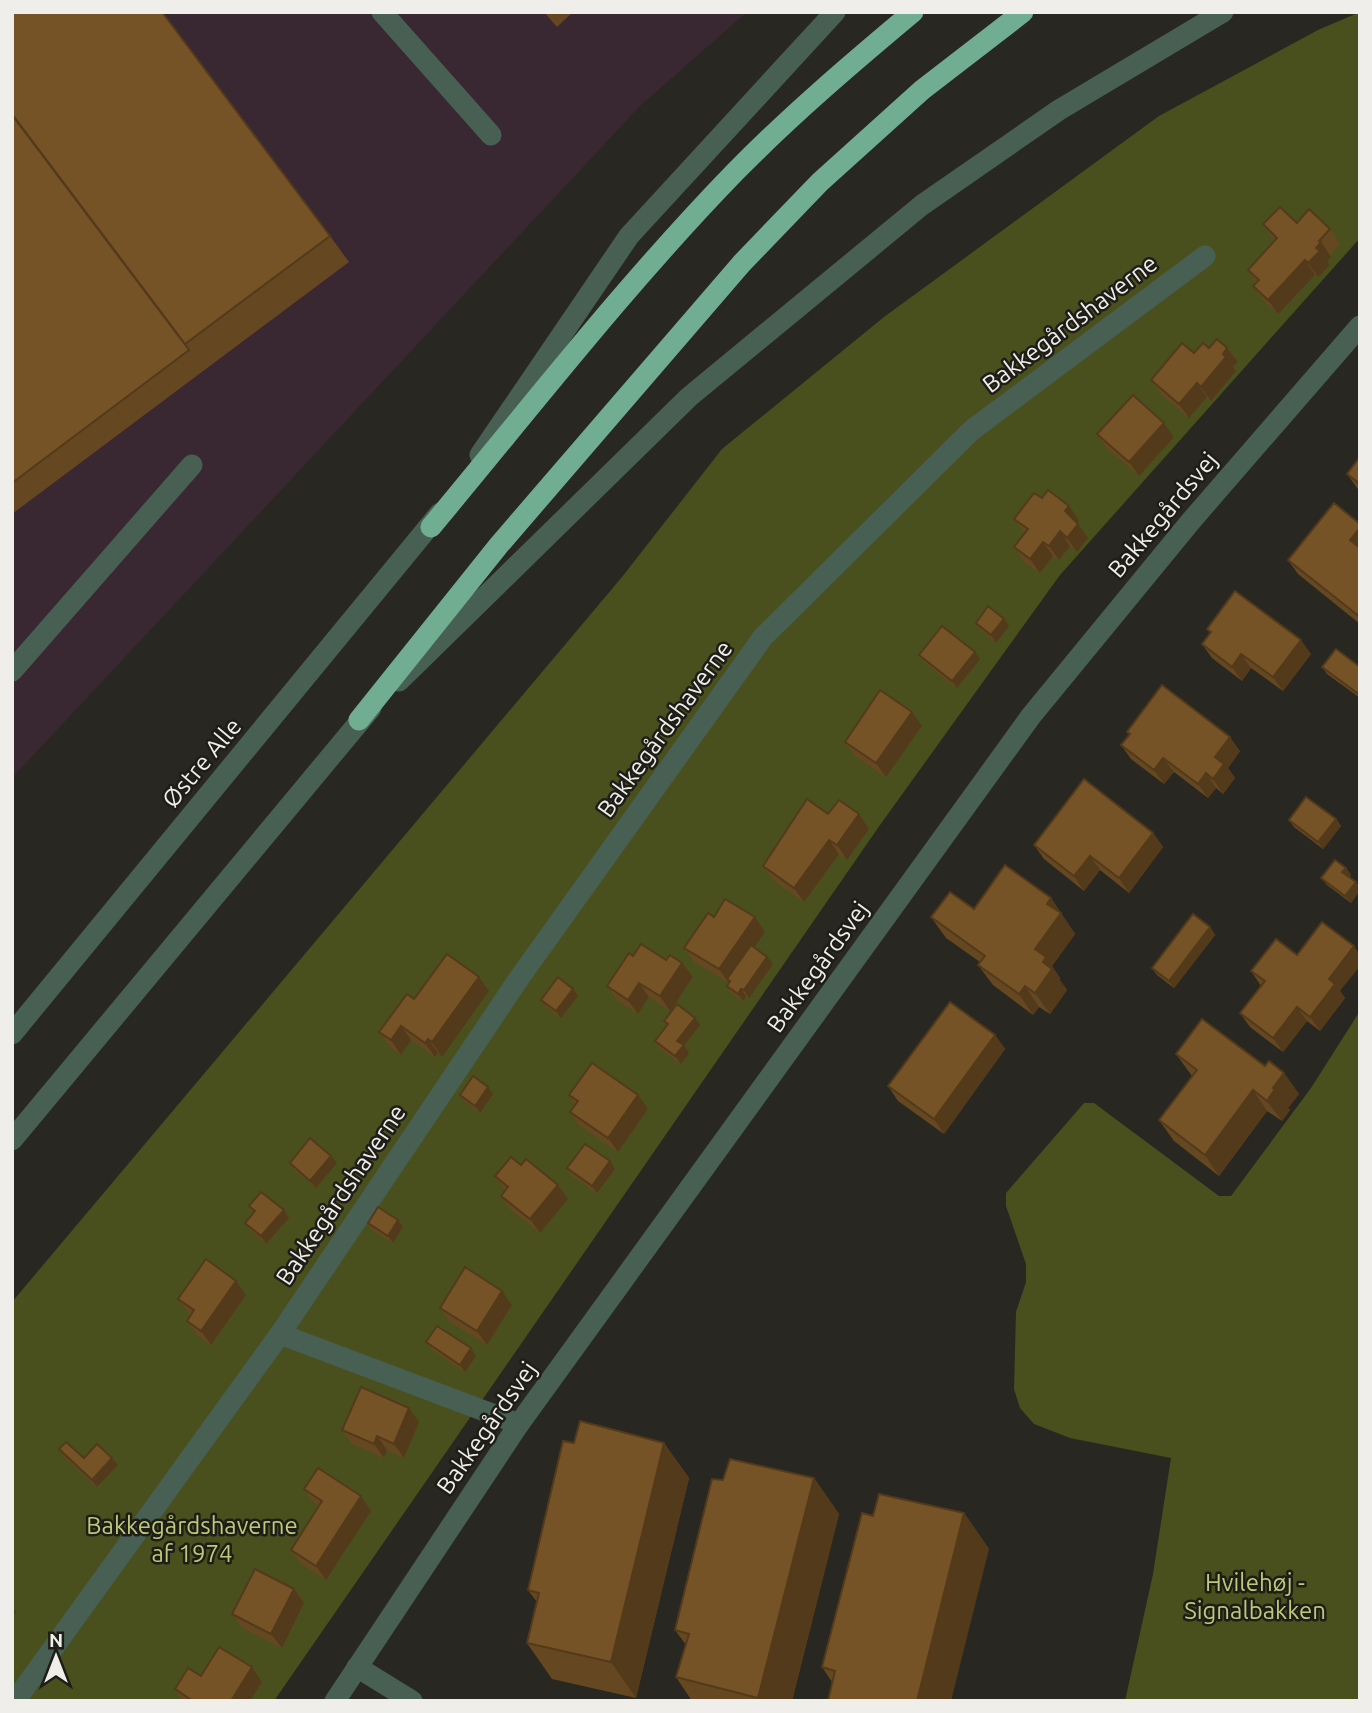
<svg xmlns="http://www.w3.org/2000/svg" width="1372" height="1713" font-family="Ubuntu,sans-serif">
<style>
.industrial{fill:#392832}
.green{fill:#49501e}
.lines{fill:none;stroke-linecap:round;stroke-linejoin:round}
.service{stroke:#486054;stroke-width:21}
.minor{stroke:#486054;stroke-width:21}
.tertiary{stroke:#486054;stroke-width:21}
.motorway{stroke:#71ae91;stroke-width:21}
.wall{fill:#654721}
.shaded-wall{fill:#533a1b}
.building{fill:#765326;stroke:#533a1b;stroke-width:2}
.labels{text-anchor:middle;stroke-width:5;stroke-linejoin:round;paint-order:stroke}
.street-label{font-size:24px;fill:#f0eeea;stroke:#1f1d18}
.park-label{font-size:24px;fill:#bcc977;stroke:#1f1d18}
</style>
<rect width="100%" height="100%" fill="#292721"/>
<polygon class="industrial" points="12,12 747,12 641,105 12,778"/>
<g class="green">
<polygon points="1360,12 1360,238 1060,575 880,825 274,1701 12,1701 12,1302 622,577 722,449 884,317 1159,116 1318,30"/>
<polygon points="1360,1011 1360,1701 1125,1701 1153,1574 1171,1458 1070,1438 1034,1424 1020,1408 1014,1389 1016,1312 1026,1282 1026,1264 1006,1206 1006,1193 1084,1103 1094,1103 1219,1196 1231,1196 1311,1088"/>
</g>
<g class="lines">
<g class="service">
<polyline points="382,12 491,135"/>
<polyline points="12,671 192,465"/>
<polyline points="280,1334 519,1424"/>
<polyline points="15,1701 280,1334 520,977 763,637 972,430 1205,256"/>
</g>
<g class="minor">
<polyline points="357,1667 412,1701"/>
<polyline points="335,1701 519,1424 1031,716 1191,521 1360,326"/>
</g>
<g class="tertiary">
<polyline points="480,455 629,236 835,12"/>
<polyline points="399,681 689,397 922,205 1059,110 1223,12"/>
<polyline points="12,1034 440,513"/>
<polyline points="12,1140 371,708"/>
</g>
<g class="motorway">
<path d="M 431,527 C 531,407 627,283 735,172 C 791,115 852,63 913,12"/>
<polyline points="359,720 499,545 742,263 820,182 922,90 1023,12"/>
</g>
</g>
<g class="wall">
<polygon points="12,12 330,236 349,262 12,514"/>
<polygon points="544,12 573,12 557,27"/>
<polygon points="1297,223 1330,229 1340,244 1330,255 1331,257 1327,261 1330,265 1318,277 1315,275 1278,314 1263,300 1253,286 1256,282 1248,270 1275,241 1263,224"/>
<polygon points="1209,348 1227,348 1238,362 1233,367 1236,371 1211,401 1207,397 1189,418 1161,394 1151,380 1194,353"/>
<polygon points="1097,434 1174,437 1139,476 1107,448"/>
<polygon points="1360,457 1360,491 1357,488 1347,474"/>
<polygon points="1042,498 1069,506 1079,520 1077,523 1088,538 1077,552 1070,546 1059,560 1053,556 1040,573 1024,562 1014,547 1024,533 1014,519"/>
<polygon points="1360,524 1360,624 1298,574 1288,560"/>
<polygon points="976,623 1009,626 996,643 981,630"/>
<polygon points="1207,629 1311,654 1283,691 1251,668 1242,681 1212,658 1202,644 1210,633"/>
<polygon points="975,652 980,659 957,688 924,662 919,655"/>
<polygon points="1322,667 1360,667 1360,698 1327,674"/>
<polygon points="922,726 886,777 855,756 845,742"/>
<polygon points="1127,732 1240,751 1228,768 1235,778 1223,794 1216,788 1208,798 1174,772 1164,784 1131,759 1121,745 1129,735"/>
<polygon points="828,814 869,829 847,860 839,854 804,902 773,880 763,866"/>
<polygon points="1336,819 1341,826 1323,849 1294,827 1289,820"/>
<polygon points="1153,833 1163,847 1129,893 1100,870 1084,891 1044,859 1034,845"/>
<polygon points="1346,868 1351,875 1349,877 1356,882 1360,888 1360,890 1351,903 1327,885 1321,878"/>
<polygon points="1051,898 1075,934 1052,966 1060,978 1059,979 1067,990 1050,1014 1039,1007 1033,1015 993,985 978,965 980,962 946,938 931,917 974,909"/>
<polygon points="714,917 765,932 754,947 767,957 773,964 749,998 746,996 743,1001 732,994 727,986 729,983 694,962 684,948"/>
<polygon points="1210,927 1215,935 1174,988 1157,975 1152,968"/>
<polygon points="633,956 682,963 693,977 670,1011 649,997 638,1014 617,1000 607,986"/>
<polygon points="1251,971 1340,991 1345,998 1320,1031 1307,1021 1283,1052 1250,1027 1240,1013 1261,986"/>
<polygon points="573,989 578,996 561,1018 546,1007 541,1000"/>
<polygon points="489,991 442,1057 438,1053 435,1057 411,1040 401,1055 389,1046 379,1032 414,999"/>
<polygon points="664,1021 700,1025 684,1045 689,1053 681,1064 660,1049 655,1041 667,1026"/>
<polygon points="995,1035 1005,1049 944,1134 898,1101 888,1086"/>
<polygon points="1176,1054 1265,1066 1284,1073 1299,1094 1288,1108 1290,1110 1282,1121 1267,1111 1219,1176 1174,1141 1159,1120 1192,1076"/>
<polygon points="488,1087 493,1094 480,1113 465,1102 460,1095"/>
<polygon points="569,1095 638,1095 648,1109 618,1152 580,1126 570,1112 575,1104"/>
<polygon points="610,1161 615,1169 597,1193 572,1176 567,1168"/>
<polygon points="290,1163 337,1163 316,1188 295,1170"/>
<polygon points="521,1165 558,1185 568,1199 540,1233 511,1210 501,1196 505,1191 495,1176"/>
<polygon points="249,1206 284,1210 289,1218 266,1244 250,1230 245,1223 253,1212"/>
<polygon points="398,1220 403,1227 393,1243 373,1231 368,1223"/>
<polygon points="236,1281 246,1295 211,1345 197,1335 187,1321 190,1315 178,1299"/>
<polygon points="512,1305 487,1345 450,1322 440,1308"/>
<polygon points="426,1342 471,1348 476,1356 465,1372 431,1349"/>
<polygon points="419,1422 404,1458 387,1450 384,1458 352,1444 342,1430"/>
<polygon points="574,1443 664,1443 689,1478 636,1698 552,1679 527,1643 537,1602 528,1590"/>
<polygon points="59,1449 84,1458 112,1458 118,1465 97,1487 64,1457"/>
<polygon points="814,1478 839,1514 792,1701 692,1701 676,1677 686,1645 675,1630"/>
<polygon points="304,1489 371,1511 326,1580 301,1564 291,1550 319,1506 314,1503"/>
<polygon points="964,1513 989,1549 832,1682 822,1667 873,1516"/>
<polygon points="294,1589 304,1603 282,1648 242,1628 232,1614"/>
<polygon points="252,1667 262,1682 250,1701 182,1701 175,1689 201,1676"/>
</g>
<g class="shaded-wall">
<polygon points="1321,242 1331,257 1327,261 1330,265 1318,277 1308,263 1316,248"/>
<polygon points="1305,260 1315,275 1278,314 1268,300"/>
<polygon points="1227,348 1238,362 1233,367 1236,371 1211,401 1201,387"/>
<polygon points="1197,383 1207,397 1189,418 1179,404"/>
<polygon points="1164,423 1174,437 1139,476 1129,462"/>
<polygon points="1069,506 1079,520 1075,525 1065,511"/>
<polygon points="1078,524 1088,538 1077,552 1067,538"/>
<polygon points="1360,528 1360,554 1350,540"/>
<polygon points="1060,531 1070,546 1059,560 1049,546"/>
<polygon points="1043,542 1053,556 1040,573 1030,559"/>
<polygon points="1004,619 1009,626 996,643 991,635"/>
<polygon points="1301,640 1311,654 1283,691 1273,677"/>
<polygon points="975,652 980,659 957,688 952,681"/>
<polygon points="1241,654 1251,668 1242,681 1232,667"/>
<polygon points="912,712 922,726 886,777 876,763"/>
<polygon points="1230,737 1240,751 1228,768 1235,778 1223,794 1213,779 1215,757"/>
<polygon points="1163,758 1174,772 1164,784 1154,770"/>
<polygon points="1206,773 1216,788 1208,798 1198,784"/>
<polygon points="859,814 869,829 847,860 837,845"/>
<polygon points="1336,819 1341,826 1323,849 1318,842"/>
<polygon points="1153,833 1163,847 1129,893 1119,878"/>
<polygon points="829,840 839,854 804,902 794,888"/>
<polygon points="1090,856 1100,870 1084,891 1074,876"/>
<polygon points="1346,868 1351,875 1348,880 1342,872"/>
<polygon points="1356,882 1360,888 1360,890 1351,903 1345,896"/>
<polygon points="1051,898 1075,934 1052,966 1060,978 1059,979 1067,990 1050,1014 1035,993 1035,949 1047,904"/>
<polygon points="755,917 765,932 730,981 727,979 730,982 729,983 719,969"/>
<polygon points="1210,927 1215,935 1174,988 1169,981"/>
<polygon points="1354,946 1360,955 1360,966 1340,991 1345,998 1320,1031 1310,1017 1329,979"/>
<polygon points="767,957 773,964 749,998 744,990"/>
<polygon points="682,963 693,977 670,1011 660,996"/>
<polygon points="479,977 489,991 442,1057 432,1042"/>
<polygon points="639,983 649,997 638,1014 628,1000"/>
<polygon points="1025,986 1039,1007 1033,1015 1019,994"/>
<polygon points="573,989 578,996 561,1018 556,1011"/>
<polygon points="741,989 746,996 743,1001 738,994"/>
<polygon points="1297,1007 1307,1021 1283,1052 1273,1038"/>
<polygon points="695,1018 700,1025 682,1048 677,1041"/>
<polygon points="401,1026 411,1040 401,1055 391,1040"/>
<polygon points="995,1035 1005,1049 944,1134 934,1119"/>
<polygon points="428,1039 438,1053 435,1057 425,1043"/>
<polygon points="684,1045 689,1053 681,1064 675,1056"/>
<polygon points="1284,1073 1299,1094 1288,1108 1290,1110 1282,1121 1267,1101 1273,1088"/>
<polygon points="488,1087 493,1094 480,1113 475,1106"/>
<polygon points="1253,1090 1267,1111 1219,1176 1205,1155"/>
<polygon points="638,1095 648,1109 618,1152 608,1138"/>
<polygon points="331,1156 337,1163 316,1188 310,1181"/>
<polygon points="610,1161 615,1169 597,1193 592,1186"/>
<polygon points="558,1185 568,1199 540,1233 530,1219"/>
<polygon points="284,1210 289,1218 266,1244 261,1236"/>
<polygon points="398,1220 403,1227 393,1243 388,1236"/>
<polygon points="236,1281 246,1295 211,1345 201,1331"/>
<polygon points="502,1291 512,1305 487,1345 477,1331"/>
<polygon points="471,1348 476,1356 465,1372 460,1365"/>
<polygon points="409,1408 419,1422 404,1458 394,1444"/>
<polygon points="377,1436 387,1450 384,1458 374,1444"/>
<polygon points="664,1443 689,1478 636,1698 611,1662"/>
<polygon points="112,1458 118,1465 97,1487 92,1480"/>
<polygon points="814,1478 839,1514 792,1701 761,1701 758,1698"/>
<polygon points="361,1496 371,1511 326,1580 316,1566"/>
<polygon points="964,1513 989,1549 951,1701 917,1701"/>
<polygon points="294,1589 304,1603 282,1648 271,1634"/>
<polygon points="12,1607 16,1612 12,1617"/>
<polygon points="252,1667 262,1682 250,1701 231,1701"/>
</g>
<g class="building">
<polygon points="12,12 162,12 330,236 185,344 12,114"/>
<polygon points="12,115 189,350 12,483"/>
<polygon points="1280,207 1297,223 1309,209 1330,229 1319,241 1321,242 1316,248 1320,251 1308,263 1305,260 1268,300 1253,286 1259,280 1248,270 1277,238 1263,224"/>
<polygon points="1217,339 1227,348 1223,354 1226,357 1201,387 1197,383 1179,404 1151,380 1182,343 1194,353 1203,343 1209,348"/>
<polygon points="1133,395 1164,423 1129,462 1097,434"/>
<polygon points="1360,457 1360,484 1347,474"/>
<polygon points="1048,490 1069,506 1065,511 1078,524 1067,538 1060,531 1049,546 1043,542 1030,559 1014,547 1028,529 1014,519 1034,493 1042,498"/>
<polygon points="1334,503 1360,524 1360,528 1350,540 1360,548 1360,617 1288,560"/>
<polygon points="1235,591 1301,640 1273,677 1241,654 1232,667 1202,644 1211,632 1207,629"/>
<polygon points="988,606 1004,619 991,635 976,623"/>
<polygon points="942,626 975,652 952,681 919,655"/>
<polygon points="1336,649 1360,667 1360,695 1322,667"/>
<polygon points="1162,685 1230,737 1215,757 1224,764 1213,779 1206,773 1198,784 1163,758 1154,770 1121,745 1130,734 1127,732"/>
<polygon points="880,690 912,712 876,763 845,742"/>
<polygon points="1084,779 1153,833 1119,878 1090,856 1074,876 1034,845"/>
<polygon points="1306,797 1336,819 1318,842 1289,820"/>
<polygon points="807,799 828,814 839,800 859,814 837,845 829,840 794,888 763,866"/>
<polygon points="1335,860 1346,868 1342,872 1356,882 1345,896 1321,878"/>
<polygon points="1005,865 1051,898 1047,904 1061,913 1035,949 1046,957 1043,962 1052,969 1035,993 1025,986 1019,994 978,965 985,956 931,917 950,892 974,909"/>
<polygon points="725,899 755,917 719,969 684,948 708,913 714,917"/>
<polygon points="1193,914 1210,927 1169,981 1152,968"/>
<polygon points="1322,922 1354,946 1329,979 1335,984 1310,1017 1297,1007 1273,1038 1240,1013 1265,981 1251,971 1276,939 1297,955"/>
<polygon points="641,944 666,960 670,955 682,963 660,996 639,983 628,1000 607,986 629,953 633,956"/>
<polygon points="751,945 767,957 744,990 741,989 738,994 727,986 730,981 727,979"/>
<polygon points="447,954 479,977 432,1042 428,1039 425,1043 401,1026 391,1040 379,1032 407,994 414,999"/>
<polygon points="558,977 573,989 556,1011 541,1000"/>
<polygon points="950,1002 995,1035 934,1119 888,1086"/>
<polygon points="677,1004 695,1018 677,1041 684,1045 675,1056 655,1041 668,1024 664,1021"/>
<polygon points="1202,1019 1265,1066 1269,1061 1284,1073 1273,1088 1275,1089 1267,1101 1253,1090 1205,1155 1159,1120 1197,1070 1176,1054"/>
<polygon points="592,1063 638,1095 608,1138 570,1112 578,1101 569,1095"/>
<polygon points="473,1076 488,1087 475,1106 460,1095"/>
<polygon points="310,1138 331,1156 310,1181 290,1163"/>
<polygon points="585,1144 610,1161 592,1186 567,1168"/>
<polygon points="511,1157 521,1165 526,1159 558,1185 530,1219 501,1196 508,1187 495,1176"/>
<polygon points="261,1192 284,1210 261,1236 245,1223 255,1211 249,1206"/>
<polygon points="378,1207 398,1220 388,1236 368,1223"/>
<polygon points="206,1259 236,1281 201,1331 187,1321 194,1310 178,1299"/>
<polygon points="465,1267 502,1291 477,1331 440,1308"/>
<polygon points="437,1326 471,1348 460,1365 426,1342"/>
<polygon points="361,1387 409,1408 394,1444 377,1436 374,1444 342,1430"/>
<polygon points="580,1421 664,1443 611,1662 527,1643 539,1593 528,1590 563,1441 574,1443"/>
<polygon points="66,1442 84,1458 97,1444 112,1458 92,1480 59,1449"/>
<polygon points="730,1459 814,1478 758,1698 676,1677 689,1634 675,1630 712,1479 723,1480"/>
<polygon points="318,1468 361,1496 316,1566 291,1550 322,1501 304,1489"/>
<polygon points="879,1494 964,1513 917,1701 828,1701 835,1671 822,1667 862,1513 873,1516"/>
<polygon points="255,1569 294,1589 271,1634 232,1614"/>
<polygon points="219,1647 252,1667 231,1701 193,1701 175,1689 188,1668 201,1676"/>
</g>
<g class="labels">
<g class="street-label">
<text transform="translate(1070 324) rotate(-37)" y="8">Bakkegårdshaverne</text>
<text transform="translate(1163 515) rotate(-50)" y="8">Bakkegårdsvej</text>
<text transform="translate(665 729) rotate(-54)" y="8">Bakkegårdshaverne</text>
<text transform="translate(202 763) rotate(-50)" y="8">Østre Alle</text>
<text transform="translate(818 967) rotate(-54)" y="8">Bakkegårdsvej</text>
<text transform="translate(341 1195) rotate(-56)" y="8">Bakkegårdshaverne</text>
<text transform="translate(487 1428) rotate(-55)" y="8">Bakkegårdsvej</text>
</g>
<g class="park-label">
<text x="192" y="1534">Bakkegårdshaverne<tspan x="192" dy="28">af 1974</tspan></text>
<text x="1255" y="1591">Hvilehøj -<tspan x="1255" dy="28">Signalbakken</tspan></text>
</g>
</g>
<rect width="1372" height="1713" fill="none" stroke="#f0eeea" stroke-width="28"/>
<g transform="translate(56 1657)" stroke="#1f1d18" stroke-width="5" paint-order="stroke">
<path d="M0-5L12 26L0 18L-12 26Z" fill="#f0eeea"/>
<text y="-10" font-size="19" font-weight="bold" text-anchor="middle" fill="#f0eeea">N</text>
</g>
</svg>
